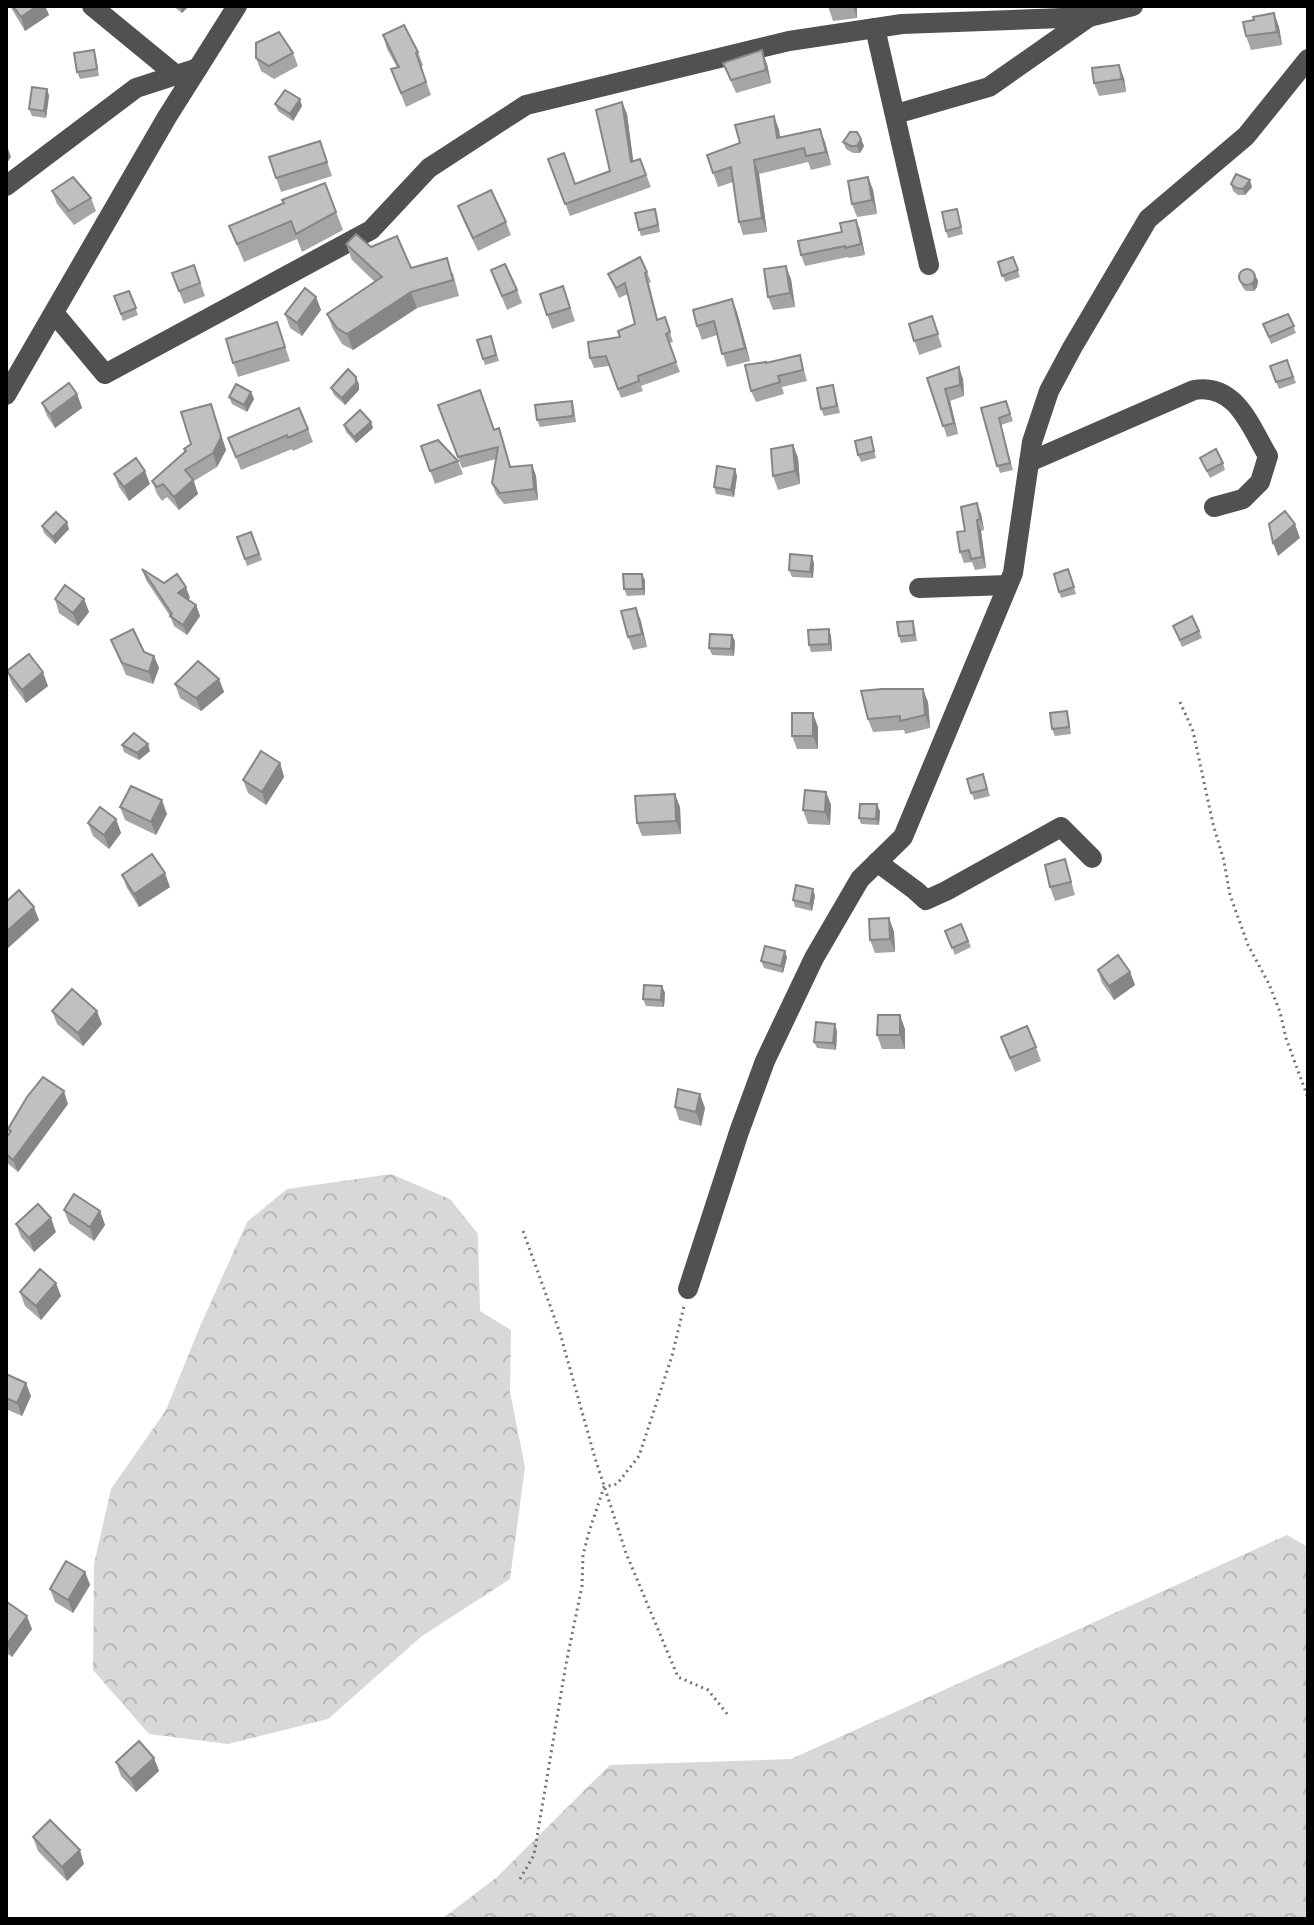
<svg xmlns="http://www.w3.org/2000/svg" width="1314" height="1925" font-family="Inter,sans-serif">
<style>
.forest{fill:url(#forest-crowns)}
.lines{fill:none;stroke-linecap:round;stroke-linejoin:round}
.path{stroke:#737373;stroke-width:3;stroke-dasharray:2 4;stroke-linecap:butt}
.minor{stroke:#515151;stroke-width:20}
.wall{fill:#a5a5a5}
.shaded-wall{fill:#868686}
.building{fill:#c0c0c0;stroke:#868686;stroke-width:2}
</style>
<defs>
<pattern id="forest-crowns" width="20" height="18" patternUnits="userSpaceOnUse" patternTransform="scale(2)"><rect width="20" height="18" fill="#d8d8d8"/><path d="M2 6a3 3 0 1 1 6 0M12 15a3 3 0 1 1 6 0" fill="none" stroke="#b8b8b8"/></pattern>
</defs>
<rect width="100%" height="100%" fill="#fff"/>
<g class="forest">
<polygon points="391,1174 450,1199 478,1234 480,1311 511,1330 510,1392 525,1467 510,1579 422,1636 328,1719 228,1744 149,1734 93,1670 94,1564 111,1489 166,1410 201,1324 247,1222 287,1189"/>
<polygon points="1287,1535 1308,1547 1308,1919 442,1919 497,1877 610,1765 791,1759"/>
</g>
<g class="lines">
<g class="path">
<polyline points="1180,702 1193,731 1213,824 1224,861 1230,895 1248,945 1269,984 1280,1012 1286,1038 1308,1098"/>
<polyline points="523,1231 560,1333 595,1458 626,1553 678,1677 708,1690 728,1715"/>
<polyline points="520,1879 534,1855 566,1664 582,1586 583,1555 589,1532 604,1487 617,1484 639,1456 672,1356 684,1306"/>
</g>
<g class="minor">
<polyline points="92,6 176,75"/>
<polyline points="875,28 929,265"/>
<polyline points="896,114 989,87 1089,17"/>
<polyline points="6,186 136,88 198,68"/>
<polyline points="54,313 105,374 371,230 429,168 526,105 789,41 902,24 1089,17 1133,6"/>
<polyline points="6,395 167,117 237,6"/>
<path d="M 1029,462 L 1194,390 C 1236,383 1250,426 1268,456 L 1260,482 L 1243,499 L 1214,507"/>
<polyline points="919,588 1008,585"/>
<polyline points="877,862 915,890 926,900 946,891 1061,827 1092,858"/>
<polyline points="688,1289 739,1132 765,1061 814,958 860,879 903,837 1013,573 1032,442 1049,391 1072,348 1148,219 1246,136 1308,59"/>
</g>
</g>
<g class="wall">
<polygon points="10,6 45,6 49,15 25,31"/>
<polygon points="173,6 189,6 182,13"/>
<polygon points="828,6 857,6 857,18 833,21"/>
<polygon points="1274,13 1279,27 1282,45 1251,50 1246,36 1254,20"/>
<polygon points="383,35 418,52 423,65 421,67 431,95 406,107 391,69 397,67 387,49"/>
<polygon points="293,53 298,66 274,79 261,71 256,58"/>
<polygon points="96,56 99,76 80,79 77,72"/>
<polygon points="723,63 767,64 771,83 736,93"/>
<polygon points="1124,78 1126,92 1099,96 1094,83"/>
<polygon points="47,89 49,96 46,118 32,116 29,109"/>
<polygon points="622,102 627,114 633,161 640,159 651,187 570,216 548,159 575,184 610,171"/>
<polygon points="275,104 302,106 293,121 278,111"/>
<polygon points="774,116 779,130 780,137 825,142 831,165 811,170 808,162 759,174 767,232 743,235 739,222 733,182 718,187 707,155 740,143"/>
<polygon points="861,139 864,146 860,153 853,153 846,149 843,142"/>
<polygon points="320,141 332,176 281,192 269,157"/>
<polygon points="868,177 873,190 877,214 857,217 852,204"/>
<polygon points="325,183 343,230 302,252 297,239 244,262 229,226 284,203"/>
<polygon points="1231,184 1252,187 1245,195 1238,195 1233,191"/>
<polygon points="52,191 91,198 96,211 74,225 57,204"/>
<polygon points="458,206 506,222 511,235 478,251 463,220"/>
<polygon points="957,209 963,234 948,238 946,231"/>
<polygon points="657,215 660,232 641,236 639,230"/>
<polygon points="856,220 860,230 865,255 849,258 848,257 805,266 801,255 842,232"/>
<polygon points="346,244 371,247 411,268 453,273 459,296 417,308 353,350 342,344 333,329 327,314 375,282 352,260"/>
<polygon points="1013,257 1020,277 1005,282 998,262"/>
<polygon points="194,265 205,296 184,304 172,273"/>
<polygon points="491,270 517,290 522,303 507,310"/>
<polygon points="647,272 651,282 649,283 658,320 665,317 673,342 669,343 680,372 641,386 643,391 621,398 609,366 594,368 590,358 620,337 635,324 628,294 619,298 608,274"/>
<polygon points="1255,275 1258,281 1257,287 1254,291 1246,291 1243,288 1240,281"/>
<polygon points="791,279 795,307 773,310 768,297"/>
<polygon points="563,286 575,321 552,329 540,294"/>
<polygon points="129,291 138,315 123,321 114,296"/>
<polygon points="316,297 321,310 302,336 290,328 285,314"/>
<polygon points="737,312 750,361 727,367 717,335 702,340 697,326"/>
<polygon points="1288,314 1296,333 1271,344 1263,324"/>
<polygon points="932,316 942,347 919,355 909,324"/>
<polygon points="277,322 290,361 238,377 226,339"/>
<polygon points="491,336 499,361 485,365 477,340"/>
<polygon points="800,355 807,381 782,387 784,394 756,402 751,391 766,363"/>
<polygon points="1287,360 1296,383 1279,389 1270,366"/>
<polygon points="927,378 963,379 964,396 950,401 958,434 947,437"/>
<polygon points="359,384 359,390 345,405 334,395 331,388"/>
<polygon points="251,392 254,399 247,412 232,404 229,397"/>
<polygon points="835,392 840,413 824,416 821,409"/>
<polygon points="77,394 82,408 55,428 47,416 42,403"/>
<polygon points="572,401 574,407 576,422 540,427 537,420"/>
<polygon points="1006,401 1013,421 1001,425 1013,470 1000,473 981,408"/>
<polygon points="211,404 226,450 217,467 194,481 198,494 179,510 167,497 162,501 157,494 152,481 185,452 191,444"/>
<polygon points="438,405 494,430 503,439 511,467 532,465 536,476 538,500 504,504 496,494 492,483 496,459 462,468"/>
<polygon points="371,422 373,428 356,443 346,432 344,425"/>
<polygon points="308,429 313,442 293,451 292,449 241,470 228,438"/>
<polygon points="871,437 876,458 861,462 858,455"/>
<polygon points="793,445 798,458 800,484 778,490 773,476"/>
<polygon points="421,446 458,461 463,474 435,484"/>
<polygon points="1200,458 1223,463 1225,470 1210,478"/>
<polygon points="735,469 737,476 734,497 716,494 714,487"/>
<polygon points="114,474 150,484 129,501 119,487"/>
<polygon points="977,503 981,514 984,530 981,531 986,568 975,570 972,562 964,563 960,552 965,531"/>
<polygon points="42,526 69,529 55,544 44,533"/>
<polygon points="251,532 262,560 247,566 237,537"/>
<polygon points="814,563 813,578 792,577 789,570"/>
<polygon points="142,569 190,598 187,599 196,605 200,616 187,635 174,626 170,616 146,580"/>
<polygon points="1068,569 1076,594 1061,598 1054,574"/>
<polygon points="645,580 645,595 627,596 624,589"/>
<polygon points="55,599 84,599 89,612 78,626 59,613"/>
<polygon points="636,608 647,647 633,650 628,637"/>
<polygon points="913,621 915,628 917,641 901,643 899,636"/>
<polygon points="1173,626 1199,631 1202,638 1182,647"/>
<polygon points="829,629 831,636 832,651 811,652 809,645"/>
<polygon points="111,640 154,656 159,668 153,684 126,675"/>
<polygon points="735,641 734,656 712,655 709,648"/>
<polygon points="7,671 48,686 26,703 12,684"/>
<polygon points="219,679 224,692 201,711 180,698 175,684"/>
<polygon points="928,702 930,728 905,734 904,730 873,732 868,719"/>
<polygon points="1069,717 1071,734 1055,736 1052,729"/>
<polygon points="818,727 818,749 797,749 792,736"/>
<polygon points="122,745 150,751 139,760 124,752"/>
<polygon points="280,763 284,777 266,805 248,793 243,780"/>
<polygon points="983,774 990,796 974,800 967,779"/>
<polygon points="826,792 831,805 830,825 808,824 803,810"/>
<polygon points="120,807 167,814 156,835 125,820"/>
<polygon points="680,807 681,834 642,836 637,823"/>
<polygon points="880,811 879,825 861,824 859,818"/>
<polygon points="116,819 121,833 109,849 93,836 88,823"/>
<polygon points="1065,859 1075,895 1055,901 1050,887"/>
<polygon points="122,875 170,887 139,907 127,888"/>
<polygon points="815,896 812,911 795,907 793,900"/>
<polygon points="889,918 894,932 895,952 875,953 870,940"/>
<polygon points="961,924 971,947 955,955 945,931"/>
<polygon points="787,957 783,973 764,968 761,961"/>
<polygon points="1098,970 1130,972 1135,985 1114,1000 1102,983"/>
<polygon points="662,986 665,993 664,1007 646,1006 643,999"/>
<polygon points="52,1011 102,1024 83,1046 57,1024"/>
<polygon points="905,1029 905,1049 882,1049 877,1035"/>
<polygon points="837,1031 836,1050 817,1048 814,1042"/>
<polygon points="1001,1037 1036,1047 1041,1061 1015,1072"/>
<polygon points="68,1104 18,1172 6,1162 6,1138 9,1134 8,1129"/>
<polygon points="675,1107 705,1108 701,1126 679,1120"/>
<polygon points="64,1210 100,1211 105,1225 94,1241 69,1223"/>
<polygon points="16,1224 56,1232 34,1252 21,1237"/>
<polygon points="20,1292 61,1296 41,1320 25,1306"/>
<polygon points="6,1374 31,1396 22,1416 6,1409"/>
<polygon points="85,1572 90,1585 73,1613 55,1602 50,1589"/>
<polygon points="6,1603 32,1629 12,1657 6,1653"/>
<polygon points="154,1758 159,1771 136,1792 121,1776 116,1762"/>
<polygon points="33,1837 84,1864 67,1881 38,1851"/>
</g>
<g class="shaded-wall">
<polygon points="37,6 45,6 49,15 25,31 21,17"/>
<polygon points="180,6 189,6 182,13"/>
<polygon points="853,6 857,6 857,18"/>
<polygon points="1274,13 1279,27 1282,45 1277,32"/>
<polygon points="762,50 767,64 771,83 766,70"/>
<polygon points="1119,65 1124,78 1126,92 1122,79"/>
<polygon points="47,89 49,96 46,118 44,111"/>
<polygon points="300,99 302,106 293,121 290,114"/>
<polygon points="622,102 627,114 635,174 631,162"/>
<polygon points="774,116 779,130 782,151 777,138"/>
<polygon points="820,129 825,142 831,165 826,152"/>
<polygon points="861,139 864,146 860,153 857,146"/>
<polygon points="6,143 11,157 6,164"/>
<polygon points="754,160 759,174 767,232 762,218"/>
<polygon points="868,177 873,190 877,214 872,200"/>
<polygon points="1250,180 1252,187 1245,195 1243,189"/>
<polygon points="856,220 860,230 865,255 861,244"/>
<polygon points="786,266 791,279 795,307 790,293"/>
<polygon points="1255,275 1258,281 1257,287 1254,291 1252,284"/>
<polygon points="411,292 417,308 353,350 347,334"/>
<polygon points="316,297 321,310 302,336 297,323"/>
<polygon points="732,299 737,312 750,361 745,348"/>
<polygon points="959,367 963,379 964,396 960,385"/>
<polygon points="356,377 359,384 359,390 345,405 342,398"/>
<polygon points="945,389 950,401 958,434 954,423"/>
<polygon points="251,392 254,399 247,412 244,405"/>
<polygon points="77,394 82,408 55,428 50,414"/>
<polygon points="211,404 226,450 217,467 213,453"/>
<polygon points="371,422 373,428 356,443 354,437"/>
<polygon points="793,445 798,458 800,484 795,471"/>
<polygon points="532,465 536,476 538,500 534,489"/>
<polygon points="735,469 737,476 734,497 731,490"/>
<polygon points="145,471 150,484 129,501 124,487"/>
<polygon points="193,480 198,494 179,510 174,497"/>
<polygon points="977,503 981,514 984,530 980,519"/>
<polygon points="977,520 981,531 986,568 982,557"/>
<polygon points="67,522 69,529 55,544 53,537"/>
<polygon points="1295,524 1300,538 1278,556 1273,543"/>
<polygon points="812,556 814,563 813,578 810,572"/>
<polygon points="642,574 645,580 645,595 643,589"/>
<polygon points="186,587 190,598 181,603 178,593"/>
<polygon points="84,599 89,612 78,626 73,613"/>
<polygon points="196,605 200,616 187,635 183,625"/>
<polygon points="636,608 641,621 647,647 642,634"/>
<polygon points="829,629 831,636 832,651 829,644"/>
<polygon points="732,635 735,641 734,656 731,649"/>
<polygon points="154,656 159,668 153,684 149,672"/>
<polygon points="43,672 48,686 26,703 22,690"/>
<polygon points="219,679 224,692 201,711 196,698"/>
<polygon points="923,689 928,702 930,728 925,715"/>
<polygon points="813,713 818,727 818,749 813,736"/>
<polygon points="148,744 150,751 139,760 137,753"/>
<polygon points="280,763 284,777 266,805 262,792"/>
<polygon points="826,792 831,805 830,825 825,812"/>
<polygon points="675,794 680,807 681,834 676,821"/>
<polygon points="162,800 167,814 156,835 151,822"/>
<polygon points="877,804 880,811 879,825 876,819"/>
<polygon points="116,819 121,833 109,849 104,835"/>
<polygon points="165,873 170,887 139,907 134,894"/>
<polygon points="813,889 815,896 812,911 810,904"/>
<polygon points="34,907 39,920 6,950 6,932"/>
<polygon points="889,918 894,932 895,952 890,939"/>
<polygon points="785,951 787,957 783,973 781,966"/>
<polygon points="1130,972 1135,985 1114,1000 1109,986"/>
<polygon points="662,986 665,993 664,1007 661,1000"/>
<polygon points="97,1011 102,1024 83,1046 78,1033"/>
<polygon points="900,1015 905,1029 905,1049 900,1035"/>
<polygon points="835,1024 837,1031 836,1050 833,1043"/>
<polygon points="64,1091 68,1104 18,1172 13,1160"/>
<polygon points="700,1094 705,1108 701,1126 696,1112"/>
<polygon points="100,1211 105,1225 94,1241 90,1227"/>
<polygon points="51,1218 56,1232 34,1252 29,1238"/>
<polygon points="56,1283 61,1296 41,1320 36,1306"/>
<polygon points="26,1383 31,1396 22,1416 17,1403"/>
<polygon points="85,1572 90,1585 73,1613 68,1600"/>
<polygon points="27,1616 32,1629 12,1657 7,1644"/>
<polygon points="154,1758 159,1771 136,1792 131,1779"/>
<polygon points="80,1850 84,1864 67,1881 62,1867"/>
</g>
<g class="building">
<polygon points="13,6 37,6 21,17"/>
<polygon points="1274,13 1277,32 1246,36 1243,22 1254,20 1253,17"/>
<polygon points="404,25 418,52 416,53 426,82 401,93 391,69 399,67 383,35"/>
<polygon points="279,32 293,53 269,66 256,58 256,43"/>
<polygon points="94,50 97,69 77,72 74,53"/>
<polygon points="762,50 766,70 731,80 723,63"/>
<polygon points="1119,65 1122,79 1094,83 1092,68"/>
<polygon points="32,87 47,89 44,111 29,109"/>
<polygon points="285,90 300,99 290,114 275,104"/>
<polygon points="622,102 631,162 640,159 646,175 565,204 548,159 564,153 575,184 610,171 596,110"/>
<polygon points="774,116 777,138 820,129 826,152 806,156 804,148 754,160 762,218 739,222 731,167 713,173 707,155 740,143 735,125"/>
<polygon points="850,132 857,132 861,139 857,146 851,146 843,142"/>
<polygon points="320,141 327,162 276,178 269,157"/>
<polygon points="1236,174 1250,180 1243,189 1236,188 1231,184"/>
<polygon points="73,177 91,198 69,211 52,191"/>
<polygon points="868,177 872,200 852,204 848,181"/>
<polygon points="325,183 336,212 296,234 291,221 237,244 229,226 284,203 282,200"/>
<polygon points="491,190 506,222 473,238 458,206"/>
<polygon points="655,209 658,225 639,230 635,213"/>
<polygon points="957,209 961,227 946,231 942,212"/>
<polygon points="856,220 861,244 845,248 845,246 801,255 798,241 842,232 840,223"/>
<polygon points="356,234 371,247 397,236 411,268 447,258 453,280 411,292 347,334 337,328 327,314 382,277 346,244"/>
<polygon points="640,257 647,272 645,273 657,320 665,317 670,332 666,334 676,362 638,376 639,381 618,389 606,356 590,358 588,342 620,337 618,331 635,324 625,283 616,288 608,274"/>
<polygon points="1013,257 1018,270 1002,276 998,262"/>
<polygon points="505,264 517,290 502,296 491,270"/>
<polygon points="194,265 200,283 179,291 172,273"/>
<polygon points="786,266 790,293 768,297 764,269"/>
<circle cx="1247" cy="277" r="8"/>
<polygon points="563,286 570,308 547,315 540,294"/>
<polygon points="305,288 316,297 297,323 285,314"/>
<polygon points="129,291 136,308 121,314 114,296"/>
<polygon points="732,299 745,348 722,354 714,321 697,326 693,310"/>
<polygon points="1288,314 1294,326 1269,337 1263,324"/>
<polygon points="932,316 938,334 914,341 909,324"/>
<polygon points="277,322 285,347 233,363 226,339"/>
<polygon points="491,336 496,355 483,359 477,340"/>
<polygon points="800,355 803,370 778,376 780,382 751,391 745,365 766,362 766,363"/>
<polygon points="1287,360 1293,377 1276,382 1270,366"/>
<polygon points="959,367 960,385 945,389 954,423 943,426 927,378"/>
<polygon points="348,369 356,377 356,383 342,398 331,388"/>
<polygon points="69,383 77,394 50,414 42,403"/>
<polygon points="236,384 251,392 244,405 229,397"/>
<polygon points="833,385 837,406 821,409 817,388"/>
<polygon points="480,390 494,430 499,428 510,467 532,465 534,489 500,493 492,483 498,447 458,457 438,405"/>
<polygon points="572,401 573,416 537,420 535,405"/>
<polygon points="1006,401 1010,414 999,418 1010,463 997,466 981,408"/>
<polygon points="211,404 221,437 213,453 185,470 193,480 174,497 163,484 157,487 152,481 186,451 184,449 191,444 181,412"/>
<polygon points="299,408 308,429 288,438 287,435 236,457 228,438"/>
<polygon points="360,410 371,422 354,437 344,425"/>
<polygon points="871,437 874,451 858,455 855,441"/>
<polygon points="438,440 458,461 430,471 421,446"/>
<polygon points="793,445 795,471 773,476 771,449"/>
<polygon points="1216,449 1223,463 1207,471 1200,458"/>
<polygon points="136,458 145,471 124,487 114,474"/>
<polygon points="717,466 735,469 731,490 714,487"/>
<polygon points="977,503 980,519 977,520 982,557 971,559 969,550 960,552 957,532 965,531 961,507"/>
<polygon points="1285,511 1295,524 1273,543 1269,524"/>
<polygon points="56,512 67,522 53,537 42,526"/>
<polygon points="251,532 259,554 245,559 237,537"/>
<polygon points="790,554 812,556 810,572 789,570"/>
<polygon points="142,569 164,583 177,574 186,587 178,593 196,605 183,625 170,616 172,614"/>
<polygon points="1068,569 1074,587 1059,592 1054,574"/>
<polygon points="623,574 642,574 643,589 624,589"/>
<polygon points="65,585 84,599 73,613 55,599"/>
<polygon points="636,608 642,634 628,637 621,611"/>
<polygon points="1192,616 1199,631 1180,640 1173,626"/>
<polygon points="913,621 914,635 899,636 897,622"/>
<polygon points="133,629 144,652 154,656 149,672 122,663 111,640"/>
<polygon points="829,629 829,644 809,645 808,630"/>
<polygon points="710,634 732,635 731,649 709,648"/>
<polygon points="29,654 43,672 22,690 7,671"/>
<polygon points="198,661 219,679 196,698 175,684"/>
<polygon points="882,689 923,689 925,715 900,721 900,716 868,719 861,691"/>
<polygon points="1067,711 1069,727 1052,729 1050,713"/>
<rect x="792" y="713" width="21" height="23"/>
<polygon points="134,733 148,744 137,753 122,745"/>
<polygon points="261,751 280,763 262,792 243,780"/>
<polygon points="983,774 987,789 971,793 967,779"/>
<polygon points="131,786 162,800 151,822 120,807"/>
<polygon points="805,790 826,792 825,812 803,810"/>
<polygon points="675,794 676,821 637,823 635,796"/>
<polygon points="860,804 877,804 876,819 859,818"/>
<polygon points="100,807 116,819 104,835 88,823"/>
<polygon points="152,854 165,873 134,894 122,875"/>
<polygon points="1065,859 1071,882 1050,887 1045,865"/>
<polygon points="796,885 813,889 810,904 793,900"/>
<polygon points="19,890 34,907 6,932 6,902"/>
<polygon points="889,918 890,939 870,940 869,919"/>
<polygon points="961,924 968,941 952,948 945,931"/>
<polygon points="765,946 785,951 781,966 761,961"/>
<polygon points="1118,955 1130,972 1109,986 1098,970"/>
<polygon points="644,985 662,986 661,1000 643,999"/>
<polygon points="72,989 97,1011 78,1033 52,1011"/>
<polygon points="878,1015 900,1015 900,1035 877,1035"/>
<polygon points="816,1022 835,1024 833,1043 814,1042"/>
<polygon points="1027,1026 1036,1047 1010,1058 1001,1037"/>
<polygon points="43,1077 64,1091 13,1160 6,1154 6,1138 11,1131 8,1129 27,1097"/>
<polygon points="678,1089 700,1094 696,1112 675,1107"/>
<polygon points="74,1194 100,1211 90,1227 64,1210"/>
<polygon points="38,1204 51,1218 29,1238 16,1224"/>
<polygon points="40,1269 56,1283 36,1306 20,1292"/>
<polygon points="6,1374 26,1383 17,1403 6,1398"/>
<polygon points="66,1561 85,1572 68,1600 50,1589"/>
<polygon points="7,1602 27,1616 7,1644 6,1643"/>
<polygon points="139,1741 154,1758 131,1779 116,1762"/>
<polygon points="50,1820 80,1850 62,1867 33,1837"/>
</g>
<rect width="1314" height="1925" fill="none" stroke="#000000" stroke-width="16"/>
</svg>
